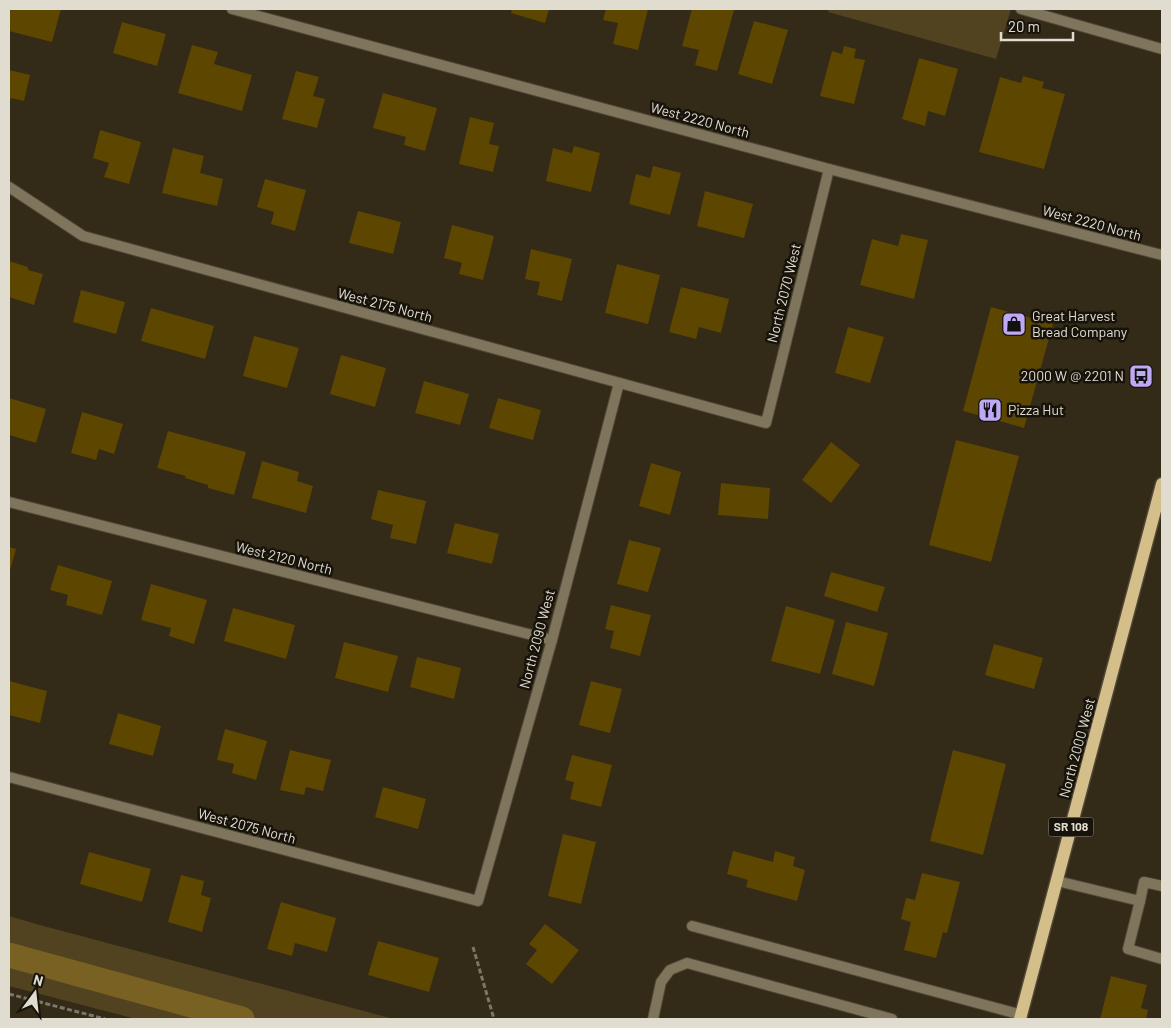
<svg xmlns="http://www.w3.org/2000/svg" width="1171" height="1028" font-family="Barlow,sans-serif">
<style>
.green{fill:#514320}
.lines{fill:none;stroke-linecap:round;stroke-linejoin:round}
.canal{stroke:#796123;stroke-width:25}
.building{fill:#5d4600}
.service-casing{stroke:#4f4635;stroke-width:12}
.minor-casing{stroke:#4f4635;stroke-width:12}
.primary-casing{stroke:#4f4635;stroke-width:15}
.path{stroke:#7d7666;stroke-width:3;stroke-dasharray:5 2.5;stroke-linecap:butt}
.service{stroke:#7f755c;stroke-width:10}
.minor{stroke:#7f755c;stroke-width:10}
.primary{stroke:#d4be8a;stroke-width:12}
.labels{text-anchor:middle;stroke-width:5;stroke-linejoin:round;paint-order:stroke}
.shield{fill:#17130b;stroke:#a4a095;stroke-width:1}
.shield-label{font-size:12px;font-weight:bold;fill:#e1dcd0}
.street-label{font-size:14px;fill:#e1dcd0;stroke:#17130b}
.poi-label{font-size:14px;fill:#e1dcd0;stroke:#17130b;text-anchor:start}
</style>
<rect width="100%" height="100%" fill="#332a17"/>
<g class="green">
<polygon points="829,9 1011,9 996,59 828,12"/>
<polygon points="9,916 36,924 394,1019 136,1019 9,986"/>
</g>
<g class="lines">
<polyline class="canal" points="9,955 242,1019"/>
</g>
<g class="building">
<polygon points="9,9 61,9 52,42 9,31"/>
<polygon points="512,9 549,9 545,23 511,13"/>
<polygon points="606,9 648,9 638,50 613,44 618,23 603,20"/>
<polygon points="692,9 734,10 717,71 695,65 699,50 682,46"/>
<polygon points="754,21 788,30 772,84 738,74"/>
<polygon points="122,22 166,34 157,66 113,53"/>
<polygon points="192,45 218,52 214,64 252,75 242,111 178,93"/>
<polygon points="844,46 856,49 854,58 865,60 854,104 820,96 832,51 842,54"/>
<polygon points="919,58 958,69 945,116 928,111 925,126 902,119"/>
<polygon points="9,70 30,75 24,101 11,98 9,103"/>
<polygon points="296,71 319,77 313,96 325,99 317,128 282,119"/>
<polygon points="1023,76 1044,82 1042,88 1065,94 1044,169 979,152 1000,77 1021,83"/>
<polygon points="383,93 437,108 425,151 404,145 406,137 373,128"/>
<polygon points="470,117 494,123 489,144 499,146 493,172 459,164"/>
<polygon points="100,130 141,142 129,184 104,177 109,163 93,158"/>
<polygon points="574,146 600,153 591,192 546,181 553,148 572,153"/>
<polygon points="173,148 204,156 200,173 223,179 217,206 162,193"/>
<polygon points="653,166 681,173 670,215 629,204 636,174 650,178"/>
<polygon points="265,179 306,190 295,231 271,224 274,212 257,207"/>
<polygon points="705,191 753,204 744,238 697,226"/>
<polygon points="358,211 401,222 393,254 349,243"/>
<polygon points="452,225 494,236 483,280 459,274 462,263 444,258"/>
<polygon points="901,234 928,240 914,299 860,285 872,239 898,246"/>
<polygon points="531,249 572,259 562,301 537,295 540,282 525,279"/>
<polygon points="9,261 28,267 28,270 43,274 34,305 9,297"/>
<polygon points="617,264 660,275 648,324 605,313"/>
<polygon points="681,287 729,299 721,333 699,327 696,339 669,332"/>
<polygon points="81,290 125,302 116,334 73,322"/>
<polygon points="991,307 1053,324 1024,428 963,411"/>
<polygon points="151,308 214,326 205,359 141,341"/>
<polygon points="848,327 884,337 870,383 835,373"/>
<polygon points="254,336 299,348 287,388 243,376"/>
<polygon points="341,355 386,368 375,407 330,394"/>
<polygon points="424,381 469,394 460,425 415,413"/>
<polygon points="9,398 46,409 36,443 9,435"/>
<polygon points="498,398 541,410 533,440 489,428"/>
<polygon points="82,412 123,424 114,454 99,449 96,460 71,453"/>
<polygon points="168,431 246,452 234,495 208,488 208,485 185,478 186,476 157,468"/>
<polygon points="956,440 1019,456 991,562 929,545"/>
<polygon points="831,442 860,465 831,503 802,480"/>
<polygon points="262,461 299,472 297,481 313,486 306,513 252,498"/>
<polygon points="651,463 681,472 670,515 639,506"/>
<polygon points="721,483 770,488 768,519 718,515"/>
<polygon points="378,490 426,501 416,544 390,538 393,525 371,519"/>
<polygon points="455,523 499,534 492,564 447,553"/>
<polygon points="629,540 661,548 648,592 617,584"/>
<polygon points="9,547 16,549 9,574"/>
<polygon points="58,565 112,581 102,615 66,605 68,595 50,590"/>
<polygon points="831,572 885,587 877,612 824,596"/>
<polygon points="151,584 207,600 194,644 169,636 171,628 141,620"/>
<polygon points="611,605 651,615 640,656 610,648 614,631 605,629"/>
<polygon points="786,606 835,620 820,674 771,661"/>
<polygon points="233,608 295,625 286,659 224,641"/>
<polygon points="846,622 888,633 874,686 832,674"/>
<polygon points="344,642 398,656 388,692 335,678"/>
<polygon points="994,644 1043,658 1034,689 985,675"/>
<polygon points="417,657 461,668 454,699 410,687"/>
<polygon points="9,681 47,691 40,723 9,715"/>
<polygon points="591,681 622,689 610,733 579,725"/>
<polygon points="118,713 161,726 153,756 109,744"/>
<polygon points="225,729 267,741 256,780 232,773 234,764 217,760"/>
<polygon points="290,750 331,760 323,791 306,787 304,795 280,790"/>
<polygon points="953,750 1006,764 983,855 930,841"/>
<polygon points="572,755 612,765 601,807 570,799 574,782 565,780"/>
<polygon points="383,787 426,799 418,829 375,817"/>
<polygon points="563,834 596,842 581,904 548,896"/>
<polygon points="733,851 773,862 775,851 795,857 793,866 805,870 797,901 746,887 748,880 727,874"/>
<polygon points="89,852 151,869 142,902 80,884"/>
<polygon points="922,873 960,882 947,933 943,932 936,958 904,950 911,922 901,919 906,898 915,900"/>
<polygon points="181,875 204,881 201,895 211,898 202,932 168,922"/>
<polygon points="281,902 336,918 327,952 295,943 292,956 267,949"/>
<polygon points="545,924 579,950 552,984 526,964 537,950 529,944"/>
<polygon points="378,941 439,958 429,992 368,975"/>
<polygon points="1111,976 1147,985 1141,1008 1148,1010 1146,1019 1100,1019"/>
</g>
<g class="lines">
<g class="service-casing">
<g id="service">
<polyline points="1021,9 1162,49"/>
<polyline points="1057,881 1140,901 1144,882 1162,886"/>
<polyline points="1140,901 1128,949 1162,959"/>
<polyline points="692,926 1022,1015"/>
<polyline points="653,1019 661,982 670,970 687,963 892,1019"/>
</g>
</g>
<g class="minor-casing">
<g id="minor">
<polyline points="232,9 829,169 1162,255"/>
<polyline points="9,187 83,236 766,423 829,169"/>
<polyline points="9,502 552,640"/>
<polyline points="9,777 478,901 552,640 619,383"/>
</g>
</g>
<g class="primary-casing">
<polyline id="primary" points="1020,1019 1162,484"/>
</g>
<g class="path">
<polyline points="473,947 494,1019"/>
<polyline points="9,994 105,1019"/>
</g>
<use href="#service" class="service"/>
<use href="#minor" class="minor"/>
<use href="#primary" class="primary"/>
</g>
<defs>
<g id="shop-square" transform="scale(1.25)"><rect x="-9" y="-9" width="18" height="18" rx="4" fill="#bfa9f4" stroke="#17130b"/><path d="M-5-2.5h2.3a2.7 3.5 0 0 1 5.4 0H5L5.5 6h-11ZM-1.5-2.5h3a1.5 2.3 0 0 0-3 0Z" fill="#111"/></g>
<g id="bus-square" transform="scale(1.25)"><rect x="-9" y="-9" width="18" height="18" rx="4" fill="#bfa9f4" stroke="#17130b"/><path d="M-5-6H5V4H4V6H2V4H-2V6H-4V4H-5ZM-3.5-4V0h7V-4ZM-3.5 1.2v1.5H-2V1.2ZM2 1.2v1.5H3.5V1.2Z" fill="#111"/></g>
<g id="restaurant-square" transform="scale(1.25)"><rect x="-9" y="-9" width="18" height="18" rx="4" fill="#bfa9f4" stroke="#17130b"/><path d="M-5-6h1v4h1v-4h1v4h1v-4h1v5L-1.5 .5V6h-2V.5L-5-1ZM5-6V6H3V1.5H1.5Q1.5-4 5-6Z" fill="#111"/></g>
</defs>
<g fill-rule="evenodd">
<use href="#shop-square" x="1014" y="324"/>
<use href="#bus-square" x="1141" y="376"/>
<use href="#restaurant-square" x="990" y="410"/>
</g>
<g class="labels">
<rect class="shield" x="1048.5" y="817.5" width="45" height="19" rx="4"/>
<g class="shield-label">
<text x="1071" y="831">SR 108</text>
</g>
<g class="street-label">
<text transform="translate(700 120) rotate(15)" y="5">West 2220 North</text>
<text transform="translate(1092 223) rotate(15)" y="5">West 2220 North</text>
<text transform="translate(784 293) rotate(-76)" y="5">North 2070 West</text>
<text transform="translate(385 305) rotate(15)" y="5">West 2175 North</text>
<text transform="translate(284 558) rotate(14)" y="5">West 2120 North</text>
<text transform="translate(537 639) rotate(-75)" y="5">North 2090 West</text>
<text transform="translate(1077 748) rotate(-75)" y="5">North 2000 West</text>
<text transform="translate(247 826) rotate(15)" y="5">West 2075 North</text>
</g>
<g class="poi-label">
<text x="1032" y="321">Great Harvest<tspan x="1032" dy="16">Bread Company</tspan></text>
<text x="1124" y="381" text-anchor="end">2000 W @ 2201 N</text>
<text x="1008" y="415">Pizza Hut</text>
</g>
</g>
<rect width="1171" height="1028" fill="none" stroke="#e1dcd0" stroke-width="20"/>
<g transform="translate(35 993) rotate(15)" stroke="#17130b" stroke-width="4" paint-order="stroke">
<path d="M0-4L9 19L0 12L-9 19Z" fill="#e1dcd0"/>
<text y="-8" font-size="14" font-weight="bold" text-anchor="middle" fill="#e1dcd0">N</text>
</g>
<path d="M1001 32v8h72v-8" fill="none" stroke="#e1dcd0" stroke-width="2.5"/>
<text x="1008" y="32" font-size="15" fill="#e1dcd0" stroke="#17130b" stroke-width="4" paint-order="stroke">20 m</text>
</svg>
